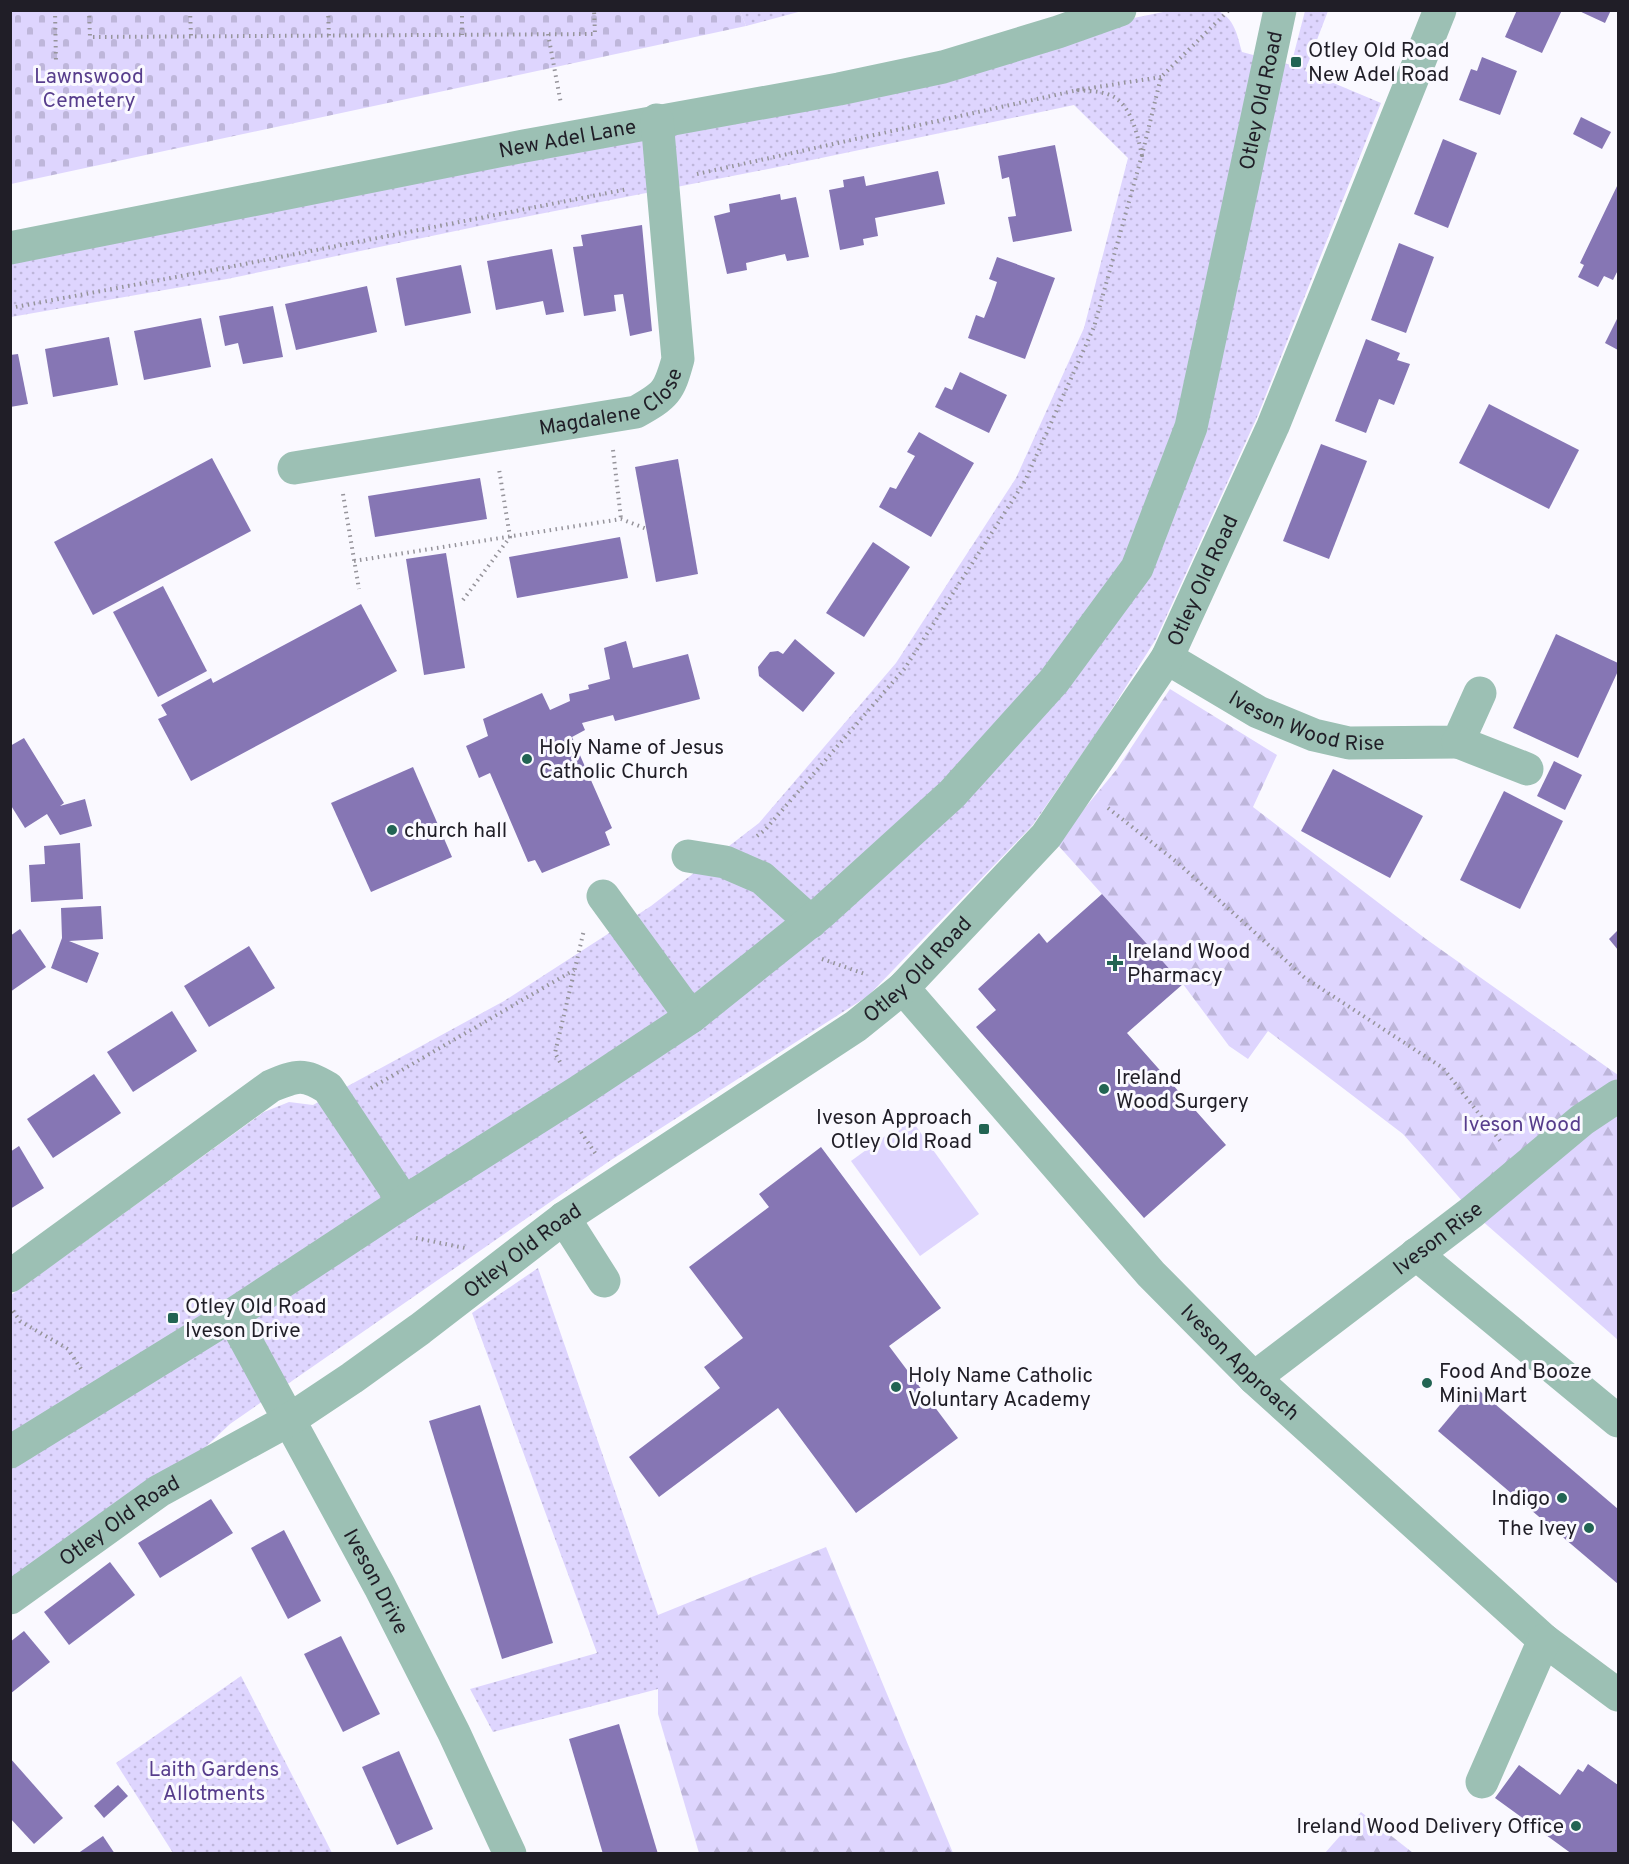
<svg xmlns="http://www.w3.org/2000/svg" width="1629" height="1864" font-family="Overpass,sans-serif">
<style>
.green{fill:url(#green-dots)}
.forest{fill:url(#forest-firs)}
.cemetery{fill:url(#cemetery-stones)}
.pitch{fill:#ded5fe}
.building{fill:#8676b4}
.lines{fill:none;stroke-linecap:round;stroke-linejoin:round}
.path{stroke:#96949b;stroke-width:4;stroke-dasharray:1.5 4.5;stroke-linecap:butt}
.minor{stroke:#9cc0b4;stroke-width:33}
.poi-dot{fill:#226453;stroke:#faf9ff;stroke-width:2}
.labels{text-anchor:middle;stroke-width:6;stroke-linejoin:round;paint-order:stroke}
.poi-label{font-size:21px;fill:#201e27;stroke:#faf9ff;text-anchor:start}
.park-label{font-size:21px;fill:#573d8c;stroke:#faf9ff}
.street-label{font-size:21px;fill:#201e27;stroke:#faf9ff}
</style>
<defs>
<pattern id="green-dots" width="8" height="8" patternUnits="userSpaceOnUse" patternTransform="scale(1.5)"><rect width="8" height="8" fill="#ded5fe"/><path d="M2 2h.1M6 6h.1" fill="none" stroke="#beb6da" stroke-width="1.8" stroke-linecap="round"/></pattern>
<pattern id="forest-firs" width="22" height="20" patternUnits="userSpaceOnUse" patternTransform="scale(1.5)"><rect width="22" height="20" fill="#ded5fe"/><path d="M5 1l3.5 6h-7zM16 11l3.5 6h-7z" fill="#beb6da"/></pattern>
<pattern id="cemetery-stones" width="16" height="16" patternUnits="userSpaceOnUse" patternTransform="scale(1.5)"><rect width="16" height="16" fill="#ded5fe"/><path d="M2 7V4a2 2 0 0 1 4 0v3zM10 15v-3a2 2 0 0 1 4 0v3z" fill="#beb6da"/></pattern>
</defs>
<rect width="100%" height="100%" fill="#faf9ff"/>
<g class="green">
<path d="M 1216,10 C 1235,18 1237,35 1242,52 L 1291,65 L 1305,11 L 1328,11 L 1305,71 L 1381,103 L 1258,415 L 1156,639 L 1098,731 L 1032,826 L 868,996 L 611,1160 L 230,1424 L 159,1491 L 11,1598 L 11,1295 L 264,1112 L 289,1102 L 313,1105 L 504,1001 L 651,906 L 759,823 L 896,663 L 1016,478 L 1084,328 L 1128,158 L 1074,105 L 783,166 L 484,225 L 227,279 L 11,317 L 11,247 L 1168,11 Z"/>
<polygon points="740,11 802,11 746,26"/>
<polygon points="538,1268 658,1615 658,1689 493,1732 470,1689 597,1653 472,1313"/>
<polygon points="241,1676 325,1839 332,1853 173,1853 116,1763"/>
</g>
<g class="forest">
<polygon points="1170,689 1277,755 1253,807 1426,939 1618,1075 1618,1340 1472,1212 1403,1134 1268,1031 1248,1059 1229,1046 1183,984 1056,843 1117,769"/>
<polygon points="826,1547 953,1853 699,1853 658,1714 658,1615"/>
<polygon points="1361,1812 1413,1853 1325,1853"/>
</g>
<polygon class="cemetery" points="740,11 746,26 11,184 11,11"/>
<polygon class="pitch" points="910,1118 979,1214 920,1256 851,1161"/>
<g class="building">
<polygon points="1517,10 1562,10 1542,53 1505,37"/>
<polygon points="1577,10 1611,10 1605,23"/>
<polygon points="1482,57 1517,71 1500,115 1459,100 1471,69 1477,71"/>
<polygon points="1581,117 1611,132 1602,149 1573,134"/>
<polygon points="1443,139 1477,153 1448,228 1414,214"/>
<polygon points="1055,145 1072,231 1013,242 1008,217 1016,216 1009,177 1002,179 998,156"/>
<polygon points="938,171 945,204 875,218 878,236 863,239 864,245 840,250 829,190 844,187 843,180 864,176 866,186"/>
<polygon points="1618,184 1618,270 1613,280 1604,276 1598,287 1578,277 1584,265 1580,263"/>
<polygon points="780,194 781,200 796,197 809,257 787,261 785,254 746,263 747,270 727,274 714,216 730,212 729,204"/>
<polygon points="642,225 652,331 630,336 623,294 614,295 616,311 584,316 573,247 583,246 581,235"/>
<polygon points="1399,243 1434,257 1406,333 1371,320"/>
<polygon points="552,249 564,312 546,315 543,301 496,310 487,261"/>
<polygon points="997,257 1055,278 1025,359 968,338 976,315 984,318 991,300 997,282 989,279"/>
<polygon points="461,265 471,313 405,326 396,278"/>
<polygon points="367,286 377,332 296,350 285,304"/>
<polygon points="273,306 283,357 243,364 238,343 225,346 219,316"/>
<polygon points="1618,317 1618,350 1605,343"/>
<polygon points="201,318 211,367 144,380 134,331"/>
<polygon points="109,337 118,385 53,397 45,349"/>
<polygon points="1366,339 1400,353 1397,360 1410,364 1394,405 1379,399 1366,433 1335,421"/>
<polygon points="18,354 28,404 10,407 10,355"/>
<polygon points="960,372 1007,395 989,433 935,407 945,387 952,390"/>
<polygon points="1489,404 1579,450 1549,509 1459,463"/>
<polygon points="919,432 974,463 931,537 879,507 890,487 896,489 915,456 907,452"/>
<polygon points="1321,444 1367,461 1329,559 1283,541"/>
<polygon points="212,458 251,531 93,615 54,542"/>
<polygon points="678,459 698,574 656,582 635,467"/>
<polygon points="480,478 487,519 375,537 368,496"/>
<polygon points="620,537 628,578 517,598 509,557"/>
<polygon points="873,542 910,567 864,637 826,613"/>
<polygon points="446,553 465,668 424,675 406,559"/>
<polygon points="163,586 207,671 158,697 113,612"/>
<polygon points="361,604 397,671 191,781 158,719 167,715 161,705 211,678 213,683"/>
<polygon points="1556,634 1618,663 1618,671 1578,758 1513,728"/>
<polygon points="795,639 835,673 803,712 759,676 758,667 770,652 778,651 783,654"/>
<polygon points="626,641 633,668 688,654 700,699 615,721 613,715 582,723 585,730 572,737 612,828 605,832 610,845 542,873 535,860 528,862 490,773 479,778 466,746 488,736 483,719 542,693 550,710 570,701 569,694 589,689 588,685 610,679 604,648"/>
<polygon points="24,738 64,803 60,806 85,799 92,826 60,835 47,814 25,828 10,804 10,746"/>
<polygon points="1554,761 1582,775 1565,810 1537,796"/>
<polygon points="413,767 452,857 371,892 331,803"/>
<polygon points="1333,769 1423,816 1390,878 1301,831"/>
<polygon points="1504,791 1563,821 1520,909 1460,880"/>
<polygon points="80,843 83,899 31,902 29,865 45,864 44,846"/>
<polygon points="1102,894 1183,984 1127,1033 1226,1145 1144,1218 976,1027 996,1010 978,989 1039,933 1047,943"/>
<polygon points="101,906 103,939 69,941 99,953 87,983 51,968 62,938 61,908"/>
<polygon points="20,929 46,967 10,992 10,936"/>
<polygon points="1618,930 1618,950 1609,939"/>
<polygon points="249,946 275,988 209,1027 184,986"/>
<polygon points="172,1011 197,1051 133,1092 107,1052"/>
<polygon points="94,1074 121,1113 53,1158 27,1119"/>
<polygon points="19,1146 44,1188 10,1209 10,1152"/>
<polygon points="821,1147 941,1308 889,1346 958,1438 856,1513 778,1408 659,1497 629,1457 720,1388 704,1367 743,1338 689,1267 769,1207 759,1194"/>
<polygon points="1475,1387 1618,1509 1618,1584 1438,1431"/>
<polygon points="480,1405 553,1643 502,1659 429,1421"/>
<polygon points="211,1499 233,1533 160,1578 138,1543"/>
<polygon points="284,1530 321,1601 288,1619 251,1548"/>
<polygon points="110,1562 135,1595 69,1645 44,1612"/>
<polygon points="24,1631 50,1662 10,1694 10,1642"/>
<polygon points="341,1636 380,1714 343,1732 304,1654"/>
<polygon points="619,1724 658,1854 603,1854 569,1739"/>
<polygon points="399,1751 433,1829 397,1845 362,1767"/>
<polygon points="10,1758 63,1818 34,1844 10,1818"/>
<polygon points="1588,1764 1618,1785 1618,1854 1572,1854 1495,1798 1519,1765 1560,1795 1578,1769 1583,1772"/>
<polygon points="118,1785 128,1796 104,1818 94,1806"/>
<polygon points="103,1836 115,1854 77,1854"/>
</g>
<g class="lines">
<g class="path">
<polyline points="55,10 56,63"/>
<polyline points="89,10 90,37 595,34 594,10"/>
<polyline points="190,10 191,36"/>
<polyline points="328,10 329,36"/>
<polyline points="462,10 462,35"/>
<polyline points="548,34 561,104"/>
<path d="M 1161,77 L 1078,90 C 1087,91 1098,91 1107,94 C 1131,101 1137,134 1142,155 L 1161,77 L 1229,10"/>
<polyline points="697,174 1078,90"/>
<polyline points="10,308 219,269 628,189"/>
<polyline points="613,450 621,519"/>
<polyline points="343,494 359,589"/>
<polyline points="354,561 621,519 647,529"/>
<polyline points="463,600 510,537 499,469"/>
<polyline points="1108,808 1178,863 1305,978 1443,1068 1502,1143"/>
<polyline points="757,836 765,830 905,668 1025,481 1094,327 1142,155"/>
<polyline points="822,959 865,974"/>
<polyline points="560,1062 555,1053 584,930"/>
<polyline points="371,1088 574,970"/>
<polyline points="581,1132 597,1156"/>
<polyline points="416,1238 465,1248"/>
<polyline points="13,1311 20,1321 68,1349 81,1369"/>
</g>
<g class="minor">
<path id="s1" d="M 10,248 L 524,146 L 839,89 L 943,67 L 1058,32 L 1120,10"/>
<path id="s2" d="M 294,468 L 636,412 C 666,395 669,392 678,359 L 657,120"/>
<path id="s3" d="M 1167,658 L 1258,712 L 1314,735 L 1349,743 L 1458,742 L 1480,693"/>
<polyline points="1458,742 1527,769"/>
<polyline points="688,856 725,862 762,878 811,922"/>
<polyline points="603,896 691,1017"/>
<path id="s4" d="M 903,988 L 1151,1274 L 1254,1378 L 1544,1640 L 1618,1695"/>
<polyline points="564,1218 604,1281"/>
<polyline points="1416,1254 1618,1421"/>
<path d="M 10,1276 L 271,1086 C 298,1075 303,1073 328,1088 L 404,1202"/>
<path id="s5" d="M 232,1315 L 380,1587 L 454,1733 L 510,1854"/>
<path id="s6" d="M 1254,1378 L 1472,1212 L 1582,1120 L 1618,1096"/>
<path id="s7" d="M 10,1452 L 232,1315 L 404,1202 L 578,1092 L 691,1017 L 821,913 L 952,794 L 1054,681 L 1137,568 L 1191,427 L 1280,10"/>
<path id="s8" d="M 10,1598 L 159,1491 L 289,1420 L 352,1378 L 420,1329 L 564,1218 L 856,1026 L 903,988 L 1046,836 L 1167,658 L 1273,426 L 1440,10"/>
<polyline points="1482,1782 1544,1640"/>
</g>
</g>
<g class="poi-dot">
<rect x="1290" y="56" width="12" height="12" rx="3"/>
<circle cx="527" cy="759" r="6"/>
<circle cx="392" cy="830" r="6"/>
<path d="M1112 954h6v6h6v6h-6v6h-6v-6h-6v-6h6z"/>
<circle cx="1104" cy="1089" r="6"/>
<rect x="978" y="1123" width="12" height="12" rx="3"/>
<rect x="167" y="1312" width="12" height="12" rx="3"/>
<circle cx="1427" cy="1383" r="6"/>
<circle cx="896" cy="1387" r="6"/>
<circle cx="1562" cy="1498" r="6"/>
<circle cx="1589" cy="1528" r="6"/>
<circle cx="1576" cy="1826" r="6"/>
</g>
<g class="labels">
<g class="poi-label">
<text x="1308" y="57">Otley Old Road<tspan x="1308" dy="24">New Adel Road</tspan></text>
<text x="539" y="754">Holy Name of Jesus<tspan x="539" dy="24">Catholic Church</tspan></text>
<text x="404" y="837">church hall</text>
<text x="1127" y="958">Ireland Wood<tspan x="1127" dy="24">Pharmacy</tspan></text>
<text x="1116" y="1084">Ireland<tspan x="1116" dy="24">Wood Surgery</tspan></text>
<text x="972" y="1124" text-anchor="end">Iveson Approach<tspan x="972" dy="24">Otley Old Road</tspan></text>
<text x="185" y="1313">Otley Old Road<tspan x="185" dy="24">Iveson Drive</tspan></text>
<text x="1439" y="1378">Food And Booze<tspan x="1439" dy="24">Mini Mart</tspan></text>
<text x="908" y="1382">Holy Name Catholic<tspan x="908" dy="24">Voluntary Academy</tspan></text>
<text x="1550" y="1505" text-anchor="end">Indigo</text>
<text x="1577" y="1535" text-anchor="end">The Ivey</text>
<text x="1564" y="1833" text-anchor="end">Ireland Wood Delivery Office</text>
</g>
<g class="park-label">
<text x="89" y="83">Lawnswood<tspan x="89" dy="24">Cemetery</tspan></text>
<text x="1522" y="1131">Iveson Wood</text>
<text x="214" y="1776">Laith Gardens<tspan x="214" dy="24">Allotments</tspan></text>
</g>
<g class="street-label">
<text dy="7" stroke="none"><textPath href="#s7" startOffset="1929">Otley Old Road</textPath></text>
<text dy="7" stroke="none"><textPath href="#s1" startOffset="568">New Adel Lane</textPath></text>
<text dy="7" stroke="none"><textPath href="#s2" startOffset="328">Magdalene Close</textPath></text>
<text dy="7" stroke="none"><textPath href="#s8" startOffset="1592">Otley Old Road</textPath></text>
<text dy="7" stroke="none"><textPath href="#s3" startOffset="156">Iveson Wood Rise</textPath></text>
<text dy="7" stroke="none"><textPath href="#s8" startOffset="1106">Otley Old Road</textPath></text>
<text dy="7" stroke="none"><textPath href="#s6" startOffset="231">Iveson Rise</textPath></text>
<text dy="7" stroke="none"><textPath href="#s8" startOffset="620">Otley Old Road</textPath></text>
<text dy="7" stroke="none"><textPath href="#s4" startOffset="504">Iveson Approach</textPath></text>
<text dy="7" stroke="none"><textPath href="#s8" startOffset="134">Otley Old Road</textPath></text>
<text dy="7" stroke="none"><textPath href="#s5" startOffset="303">Iveson Drive</textPath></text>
</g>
</g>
<rect width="1629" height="1864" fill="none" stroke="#201e27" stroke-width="24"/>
</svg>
